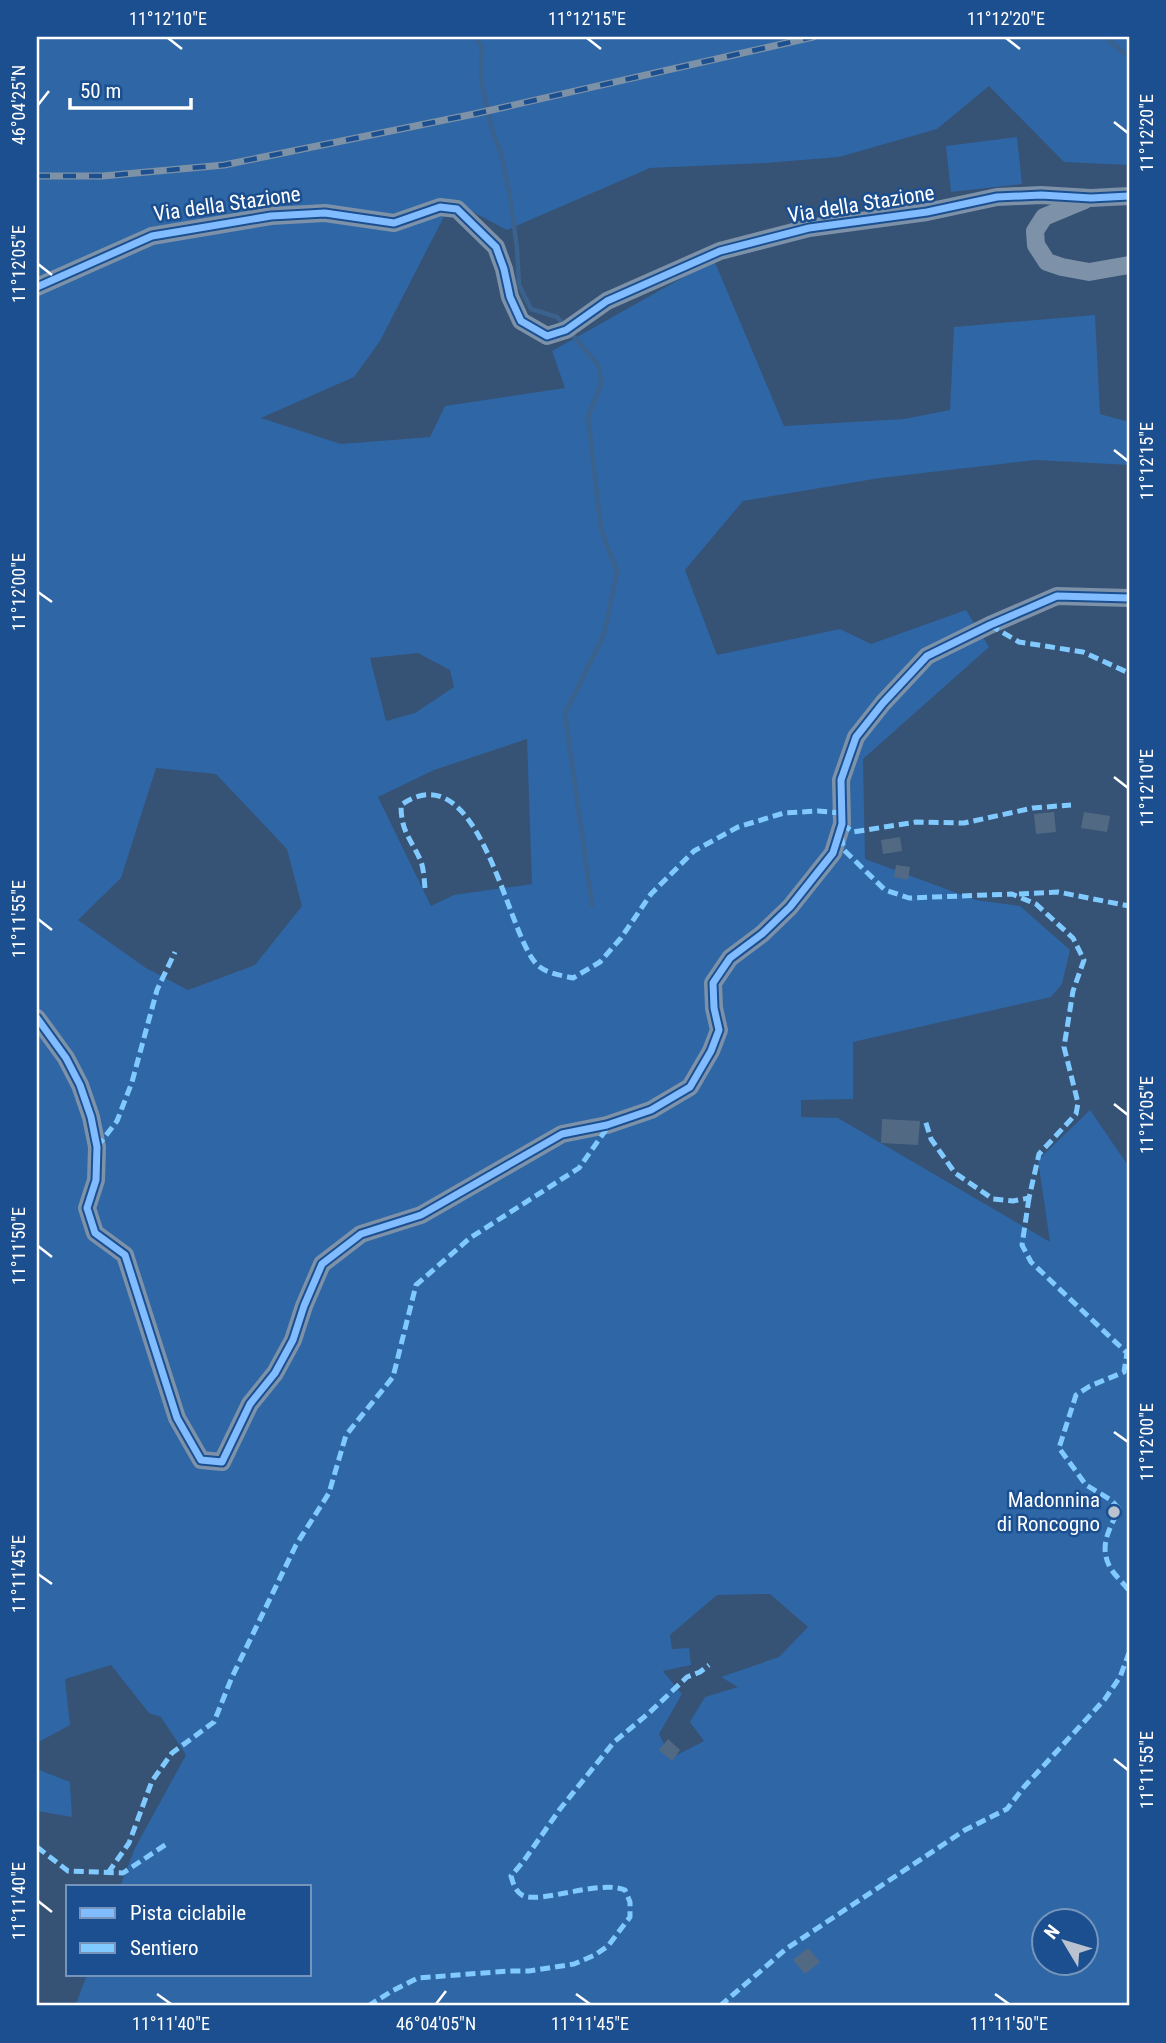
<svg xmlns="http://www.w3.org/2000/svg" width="1166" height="2043" font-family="'Roboto Condensed',sans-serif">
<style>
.green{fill:#2f66a5;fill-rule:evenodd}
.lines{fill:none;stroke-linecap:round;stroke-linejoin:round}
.stream{stroke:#3b618d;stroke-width:4.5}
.building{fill:#526984}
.minor{stroke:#7d92a8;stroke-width:18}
.rail-casing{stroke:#7e92a7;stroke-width:7}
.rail{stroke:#1b4f8f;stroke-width:4.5;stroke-dasharray:13;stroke-linecap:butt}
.quiet{stroke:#80caff;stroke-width:5;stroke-dasharray:10 5;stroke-linecap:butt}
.cycleway-casing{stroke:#1b4f8f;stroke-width:11}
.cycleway{stroke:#80bcff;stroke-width:7}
.ticks{fill:none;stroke:#fff;stroke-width:2.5}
.poi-dot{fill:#b9c2ce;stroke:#1b4f8f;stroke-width:2.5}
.labels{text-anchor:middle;stroke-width:5;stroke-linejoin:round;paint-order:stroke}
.street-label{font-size:21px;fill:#fff;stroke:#1b4f8f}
.poi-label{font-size:21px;fill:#fff;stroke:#1b4f8f;text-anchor:end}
.neatline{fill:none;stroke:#fff;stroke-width:2.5}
.ticks-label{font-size:18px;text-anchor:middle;fill:#fff}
</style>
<rect width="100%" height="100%" fill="#365274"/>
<g class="green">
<path d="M 37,37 L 1129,37 L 1129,165 L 1064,162 L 989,86 L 937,129 L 839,157 L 766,163 L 650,168 L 507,230 L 452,201 L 380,341 L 354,377 L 261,418 L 341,444 L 430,437 L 445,406 L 565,388 L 552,351 L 714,260 L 784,426 L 904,419 L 950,410 L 954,327 L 1095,315 L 1100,414 L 1129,422 L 1129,465 L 1036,460 L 880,478 L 743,501 L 685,570 L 717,655 L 840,629 L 871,644 L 966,610 L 989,647 L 863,759 L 865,859 L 976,900 L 1020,906 L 1070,950 L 1062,984 L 1051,997 L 853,1042 L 853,1099 L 801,1100 L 801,1117 L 838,1118 L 1050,1242 L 1038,1160 L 1090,1110 L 1129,1167 L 1129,2006 L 75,2006 L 87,1975 L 310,1975 L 310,1887 L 120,1887 L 135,1848 L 186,1755 L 161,1717 L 149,1713 L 111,1665 L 65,1679 L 70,1725 L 37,1743 ZM 418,653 L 450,670 L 454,687 L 415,713 L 386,721 L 370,658 ZM 527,739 L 532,884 L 454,895 L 431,906 L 378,797 L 434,770 ZM 156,768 L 216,774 L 287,849 L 302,906 L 255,965 L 188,990 L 146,968 L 78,920 L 121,878 ZM 770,1594 L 808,1627 L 779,1657 L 721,1677 L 738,1687 L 705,1697 L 690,1722 L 704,1741 L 671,1758 L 659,1734 L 682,1694 L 663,1671 L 691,1665 L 689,1648 L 672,1649 L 670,1635 L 717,1595 ZM 1044,1920 L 1086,1920 L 1086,1962 L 1044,1962 Z"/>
<polygon points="1017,137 1022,184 951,192 946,146"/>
<polygon points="37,1769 70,1782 72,1817 37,1811"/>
</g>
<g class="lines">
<g class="stream">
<polyline points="476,37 482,48 481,80 493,133 501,153 510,197 517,248 519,285 531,309 557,317 565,326"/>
<polyline points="1105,37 1129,57"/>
<polyline points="571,333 599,366 601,384 588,417 601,529 617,572 604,634 565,714 592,905"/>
</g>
</g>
<g class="building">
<polygon points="1054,812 1056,832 1036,834 1034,814"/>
<polygon points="1084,812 1110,816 1107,832 1081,828"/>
<polygon points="900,837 902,851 883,854 881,840"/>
<polygon points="896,865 910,867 908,880 894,877"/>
<polygon points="882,1119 920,1121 918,1145 881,1143"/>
<polygon points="668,1739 680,1750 672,1761 659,1750"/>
<polygon points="808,1948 820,1962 805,1974 793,1960"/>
</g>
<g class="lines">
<g class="minor">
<polyline points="1085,200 1044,217 1035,231 1036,245 1047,262 1062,267 1089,272 1129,265"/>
<polyline points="37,287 152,236 271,216 325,213 394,223 440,207 457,209 496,247 504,269 510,297 521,321 547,336 566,330 607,301 720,251 809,228 927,212 997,197 1041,195 1091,198 1129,196"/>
<polyline points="37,1018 66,1058 80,1085 91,1117 97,1147 96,1180 87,1208 95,1233 125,1255 177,1418 201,1460 222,1462 250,1404 275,1373 293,1340 304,1306 322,1264 361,1234 421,1215 562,1134 607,1125 651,1110 690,1087 711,1051 719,1030 714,1008 713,983 730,958 762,934 790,907 833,853 842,824 841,780 856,737 883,703 927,656 990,625 1057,596 1129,598"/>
</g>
<g class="rail-casing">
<polyline id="rail" points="37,176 103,176 224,165 474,114 813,37"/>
</g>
<use href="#rail" class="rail"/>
<g class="quiet">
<polyline points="990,625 1019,642 1083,652 1129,673"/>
<polyline points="842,824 853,832 916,822 964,823 1033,808 1071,805"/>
<polyline points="841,836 844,850 885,890 909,898 1012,894 1036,904 1073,938 1084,960 1073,991 1064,1047 1078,1103 1076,1114 1039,1154 1029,1198 1013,1201 993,1199 955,1173 931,1139 925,1120"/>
<path d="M 425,888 C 424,879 424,868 420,859 C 410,838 401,831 401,805 C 478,751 505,924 534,961 C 542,973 560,975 573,978 L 600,962 L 621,938 L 651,894 L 694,851 L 738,827 L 784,813 L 818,811 L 842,813"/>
<polyline points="1019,894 1058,892 1129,906"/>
<polyline points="97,1147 117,1121 132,1082 157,990 175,952"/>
<path d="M 1029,1198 L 1022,1245 L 1031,1262 L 1127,1353 L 1124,1372 L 1090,1386 L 1076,1395 L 1059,1448 L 1086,1485 L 1111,1500 L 1119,1509 C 1109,1530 1098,1547 1111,1569 C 1116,1577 1124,1583 1129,1591"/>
<polyline points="37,1847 68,1871 123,1873 168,1843"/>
<polyline points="108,1873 129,1843 152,1781 172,1753 214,1722 232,1677 296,1545 329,1493 346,1435 393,1377 416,1285 470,1238 579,1168 610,1124"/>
<path d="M 368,2006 L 392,1991 L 418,1978 L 509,1971 L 529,1971 L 574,1964 L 595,1955 L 608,1946 L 630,1917 L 630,1902 L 625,1890 C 599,1879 539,1905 522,1895 C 515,1891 513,1883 511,1876 L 523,1862 L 560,1809 L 614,1742 L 649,1713 L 687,1677 L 700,1672 L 709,1665"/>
<polyline points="720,2006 786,1949 965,1830 1007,1809 1024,1787 1105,1699 1120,1677 1129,1653"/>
</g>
<g class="cycleway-casing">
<g id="cycleway">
<polyline points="37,287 152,236 271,216 325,213 394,223 440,207 457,209 496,247 504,269 510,297 521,321 547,336 566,330 607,301 720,251 809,228 927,212 997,197 1041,195 1091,198 1129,196"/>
<polyline points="37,1018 66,1058 80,1085 91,1117 97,1147 96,1180 87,1208 95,1233 125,1255 177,1418 201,1460 222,1462 250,1404 275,1373 293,1340 304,1306 322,1264 361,1234 421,1215 562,1134 607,1125 651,1110 690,1087 711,1051 719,1030 714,1008 713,983 730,958 762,934 790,907 833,853 842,824 841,780 856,737 883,703 927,656 990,625 1057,596 1129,598"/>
</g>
</g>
<use href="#cycleway" class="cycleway"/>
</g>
<path class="ticks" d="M 168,38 L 182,49M 587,38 L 601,49M 1006,38 L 1020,49M 38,105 L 49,91M 1114,122 L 1128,133M 38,264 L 52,275M 1114,450 L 1128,461M 38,592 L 52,602M 1114,777 L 1128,788M 38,919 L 52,930M 1114,1104 L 1128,1115M 38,1246 L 52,1257M 1114,1432 L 1128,1442M 38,1574 L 52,1584M 1114,1759 L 1128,1770M 38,1901 L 52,1912M 157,1994 L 171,2004M 576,1994 L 590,2004M 995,1994 L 1009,2004M 436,2004 L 446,1991"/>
<circle class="poi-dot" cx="1114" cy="1512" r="7"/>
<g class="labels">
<g class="street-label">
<text transform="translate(227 204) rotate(-8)" y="7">Via della Stazione</text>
<text transform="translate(861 204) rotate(-9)" y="7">Via della Stazione</text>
</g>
<g class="poi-label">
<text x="1100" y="1507">Madonnina<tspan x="1100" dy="24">di Roncogno</tspan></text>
</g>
</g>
<rect width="1166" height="2043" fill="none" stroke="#1b4f8f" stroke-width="77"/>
<rect x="66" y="1885" width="245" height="91" fill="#1b4f8f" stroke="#7695bc" stroke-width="2"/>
<rect x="80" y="1908" width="35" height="10" fill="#80bcff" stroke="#7695bc" stroke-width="2"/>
<text x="130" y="1920" font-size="21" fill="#ffffff">Pista ciclabile</text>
<rect x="80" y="1943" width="35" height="10" fill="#80caff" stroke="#7695bc" stroke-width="2"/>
<text x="130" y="1955" font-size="21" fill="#ffffff">Sentiero</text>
<g transform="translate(1065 1942) rotate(308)"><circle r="33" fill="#1b4f8f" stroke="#7695bc" stroke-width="2"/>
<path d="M0-5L12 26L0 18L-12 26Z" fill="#b9c2ce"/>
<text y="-10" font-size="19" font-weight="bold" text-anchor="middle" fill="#ffffff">N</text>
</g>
<path d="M70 98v10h121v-10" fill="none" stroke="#ffffff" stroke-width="3.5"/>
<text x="80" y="98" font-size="21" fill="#ffffff" stroke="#1b4f8f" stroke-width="5" paint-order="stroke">50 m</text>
<rect x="38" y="38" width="1090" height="1966" class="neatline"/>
<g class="ticks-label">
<text x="168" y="25">11°12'10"E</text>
<text x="587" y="25">11°12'15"E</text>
<text x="1006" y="25">11°12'20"E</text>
<text transform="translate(19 105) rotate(-90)" y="6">46°04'25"N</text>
<text transform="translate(1147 133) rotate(-90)" y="6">11°12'20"E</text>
<text transform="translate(19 264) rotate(-90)" y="6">11°12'05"E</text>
<text transform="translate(1147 461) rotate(-90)" y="6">11°12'15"E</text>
<text transform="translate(19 592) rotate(-90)" y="6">11°12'00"E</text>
<text transform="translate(1147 788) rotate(-90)" y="6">11°12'10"E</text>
<text transform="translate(19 919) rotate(-90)" y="6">11°11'55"E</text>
<text transform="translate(1147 1115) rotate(-90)" y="6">11°12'05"E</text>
<text transform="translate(19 1246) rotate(-90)" y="6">11°11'50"E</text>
<text transform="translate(1147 1442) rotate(-90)" y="6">11°12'00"E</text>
<text transform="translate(19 1574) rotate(-90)" y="6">11°11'45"E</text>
<text transform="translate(1147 1770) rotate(-90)" y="6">11°11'55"E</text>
<text transform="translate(19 1901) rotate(-90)" y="6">11°11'40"E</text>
<text x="171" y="2030">11°11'40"E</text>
<text x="436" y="2030">46°04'05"N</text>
<text x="590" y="2030">11°11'45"E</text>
<text x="1009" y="2030">11°11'50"E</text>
</g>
</svg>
